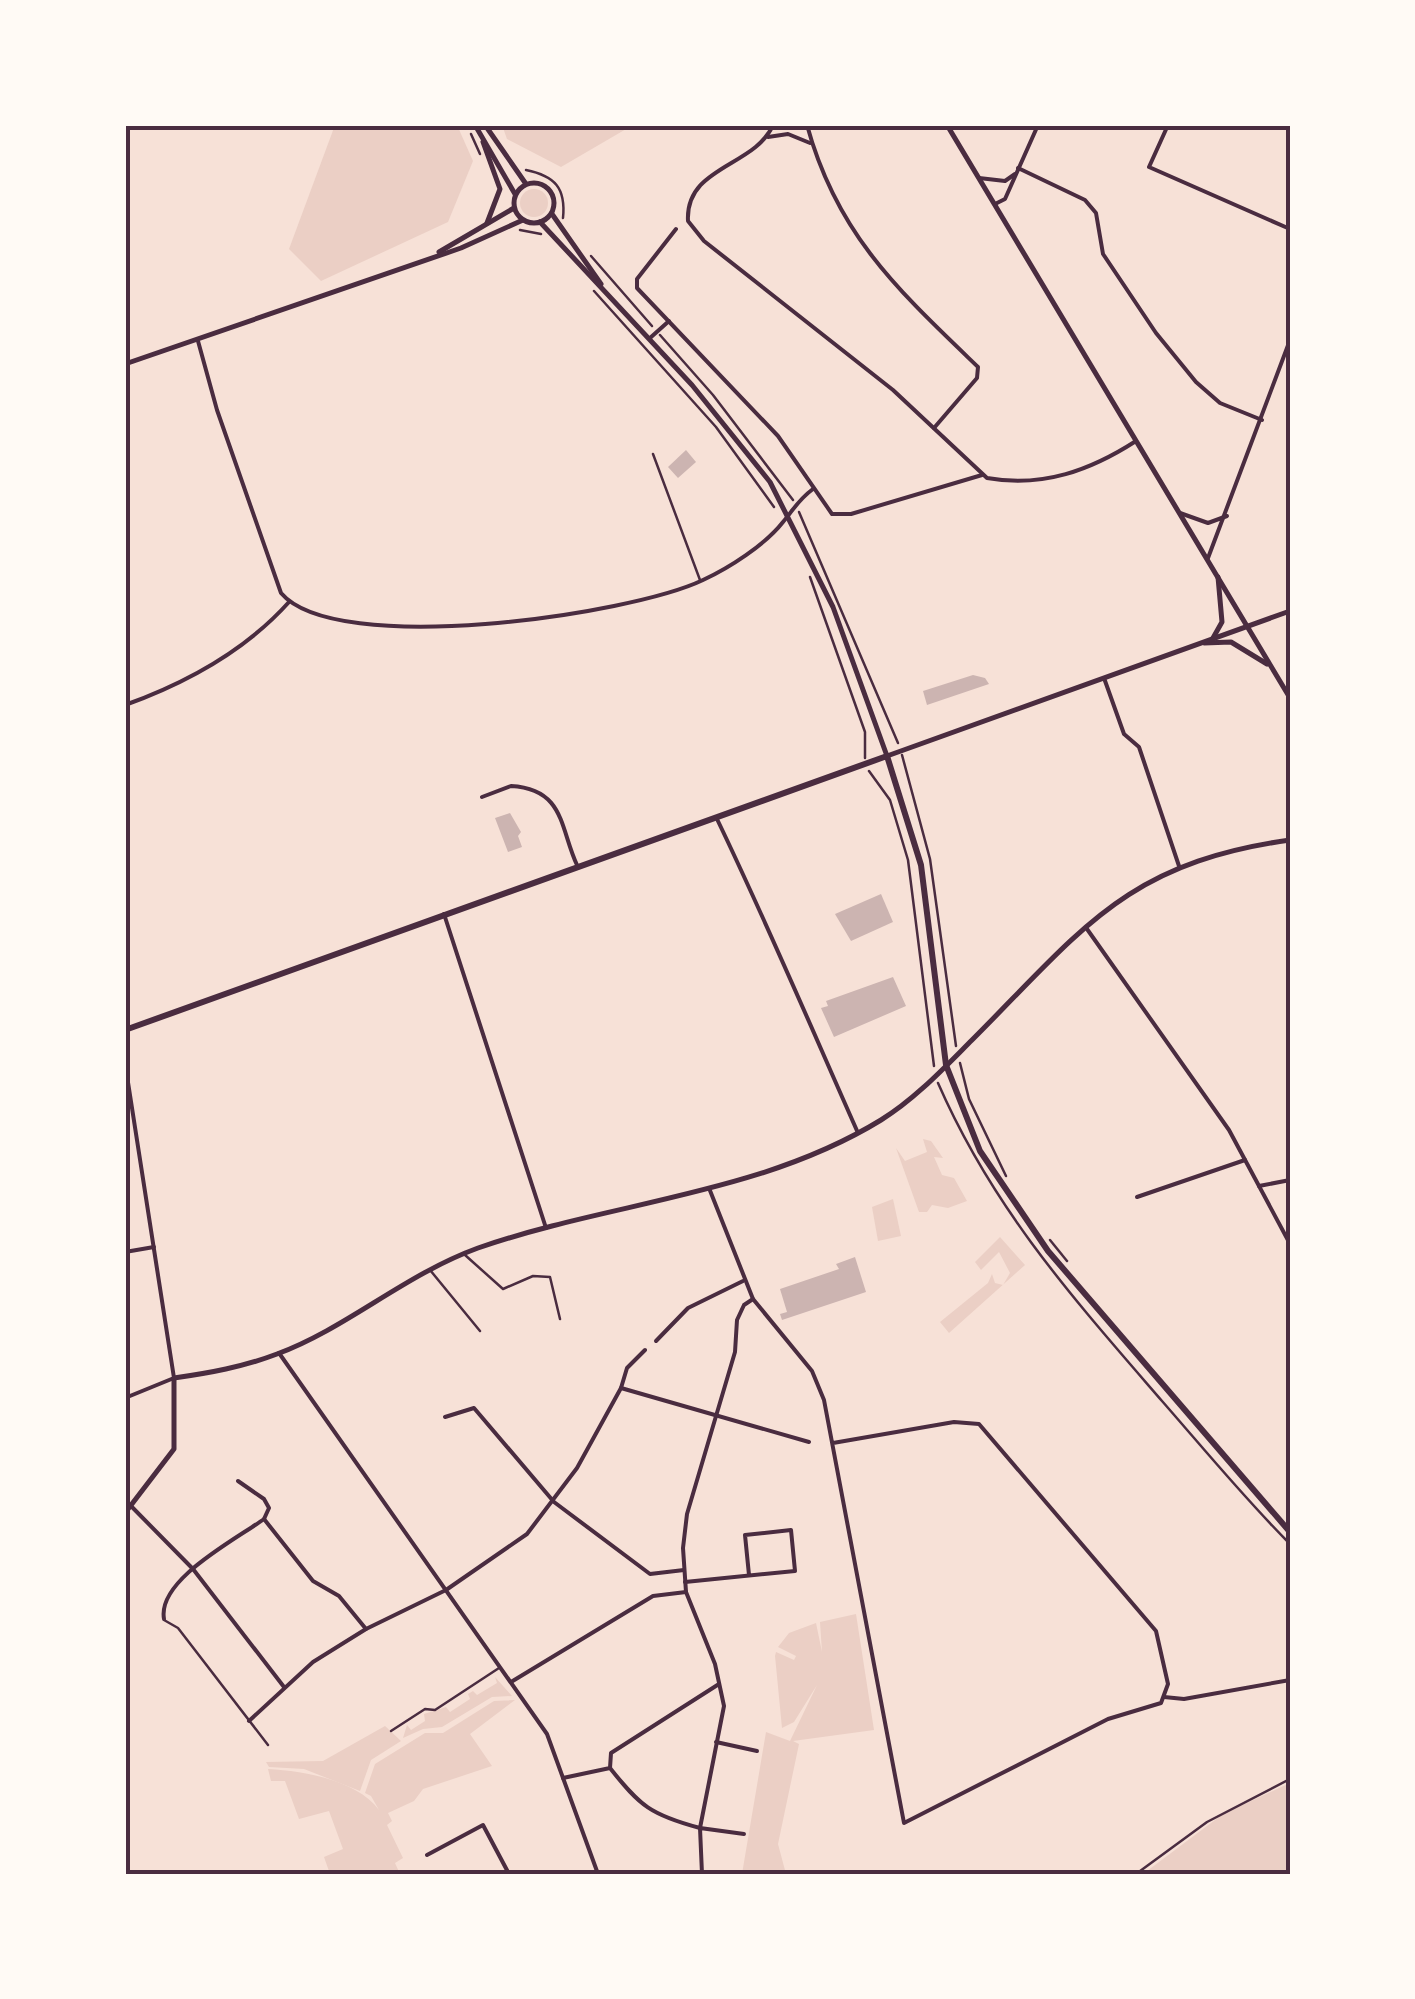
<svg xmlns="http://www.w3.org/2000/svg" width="1415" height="1999" font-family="'Varela Round',sans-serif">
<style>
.green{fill:#ebcfc5}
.building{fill:#ccb4b1}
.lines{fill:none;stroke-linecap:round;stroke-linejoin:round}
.path{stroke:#4a2c40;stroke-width:2.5}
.service{stroke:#4a2c40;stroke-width:2.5}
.minor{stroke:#4a2c40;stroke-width:4}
.tertiary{stroke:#4a2c40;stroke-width:5}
.secondary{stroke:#4a2c40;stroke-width:5}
.primary{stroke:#4a2c40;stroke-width:6}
.neatline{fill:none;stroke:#4a2c40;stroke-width:4}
</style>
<rect width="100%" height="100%" fill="#f7e1d7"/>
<g class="green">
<polygon points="335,125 457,125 473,161 448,222 321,281 289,249"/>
<polygon points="502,125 633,125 561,167 507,139"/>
<circle cx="534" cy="203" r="14"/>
<polygon points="923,1139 931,1141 943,1158 934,1157 942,1175 954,1178 967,1201 948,1208 932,1205 927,1212 919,1212 896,1148 905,1161 927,1152"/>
<polygon points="893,1199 901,1236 878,1241 872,1207"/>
<polygon points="1000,1237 1025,1265 949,1333 940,1322 988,1283 992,1274 995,1283 1003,1285 1010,1273 999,1252 981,1270 975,1262"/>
<polygon points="856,1614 874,1730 793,1741 799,1744 778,1844 786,1874 742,1874 766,1732 790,1741 817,1685 794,1722 782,1728 775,1656 776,1652 794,1660 796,1656 778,1647 789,1633 816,1623 822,1652 820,1622"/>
<polygon points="495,1677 512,1696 492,1697 442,1727 423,1729 403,1738 407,1725 411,1730 425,1721 424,1714 446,1707 450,1712 470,1699 468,1694 473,1691 477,1695 497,1683"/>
<path d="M 515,1700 L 470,1734 L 492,1766 L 423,1789 L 414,1801 L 388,1813 L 392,1821 L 387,1825 L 403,1858 L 395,1863 L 400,1874 L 330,1874 L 324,1857 L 343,1849 L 329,1811 L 299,1819 L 285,1781 L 271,1781 L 268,1769 C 304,1771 357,1780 379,1810 L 371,1796 L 365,1793 L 375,1764 L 425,1733 L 443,1733 L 494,1701 Z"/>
<polygon points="385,1726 401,1741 371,1760 360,1791 304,1769 269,1767 266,1762 323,1761"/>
<polygon points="1290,1783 1290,1869 1281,1874 1143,1874 1223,1814"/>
</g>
<g class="building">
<polygon points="686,450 696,462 678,478 668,467"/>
<polygon points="973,675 985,678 989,684 927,705 923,691"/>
<polygon points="510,813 521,832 518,836 522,847 508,852 495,818"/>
<polygon points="881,894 893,922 851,941 835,914"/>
<polygon points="893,977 906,1006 834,1037 821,1008 828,1006 826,1001"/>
<polygon points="855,1257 866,1292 782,1320 780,1314 787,1312 780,1289 839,1269 836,1264"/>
</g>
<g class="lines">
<g class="path">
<polyline points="471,134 480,154"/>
<path d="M 526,170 C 555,176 566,188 563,218"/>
<polyline points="520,230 541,234"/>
<polyline points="591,256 652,326"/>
<polyline points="594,291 716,427 774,507"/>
<polyline points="660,335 713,395 793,500"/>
<polyline points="799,512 898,743"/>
<polyline points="810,577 865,732 865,758"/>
<polyline points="902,755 930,859 956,1046"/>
<polyline points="869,771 890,800 908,860 934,1066"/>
<polyline points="960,1063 969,1099 1006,1176"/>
<path d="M 938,1083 C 993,1209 1073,1298 1162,1401 C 1204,1449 1245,1499 1290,1544"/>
<polyline points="1050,1240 1067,1261"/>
<polyline points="1136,1874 1207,1822 1290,1779"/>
</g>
<g class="service">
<polyline points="653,454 700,580"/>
<polyline points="465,1255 503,1289 533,1276 550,1277 560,1319"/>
<polyline points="430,1270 480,1331"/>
<polyline points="164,1620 178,1628 268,1745"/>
<polyline points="391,1731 425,1709 435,1710 499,1668"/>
</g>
<g class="minor">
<path d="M 773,125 C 755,167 685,166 688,221 L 704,241 L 893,390 L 987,478 C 1043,488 1091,470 1136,441"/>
<path d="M 807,125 C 837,235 899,291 978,367 L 977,378 L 934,428"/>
<polyline points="1168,125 1149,167 1290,229"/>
<polyline points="768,137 788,134 810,143"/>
<polyline points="1018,168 1085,200 1096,213 1103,254 1156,333 1196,382 1220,403 1262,420"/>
<polyline points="979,178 1005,181 1015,174"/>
<polyline points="995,204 1005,199 1038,125"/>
<polyline points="676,229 637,279 637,288 778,436 832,514 851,514 982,475"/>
<polyline points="125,276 127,275"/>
<polyline points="650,338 669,321"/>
<path d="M 198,341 L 217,410 L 281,593 C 336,658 630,615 703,580 C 729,568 765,545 783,522 C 794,509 798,500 813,489"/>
<polyline points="1180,513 1208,523 1227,516"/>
<polyline points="1208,558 1290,340"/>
<polyline points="1104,678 1124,734 1139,747 1179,866"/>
<path d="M 125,705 C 186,683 246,650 289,602"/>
<path d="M 482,797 L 511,786 C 565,789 560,829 577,865"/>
<path d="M 717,819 C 767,923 811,1027 858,1133"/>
<polyline points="444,914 546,1228"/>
<polyline points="1087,929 1229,1130 1290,1244"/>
<polyline points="125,1063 174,1378 125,1398"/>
<polyline points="1259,1186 1290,1180"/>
<polyline points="709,1188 753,1299 812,1371 824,1400 904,1823 1108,1719 1161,1703 1168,1684 1156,1631 979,1424 954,1422 833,1443"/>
<polyline points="1137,1197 1245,1160"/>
<polyline points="125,1252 154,1247"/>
<polyline points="656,1341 688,1308 743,1281"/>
<polyline points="279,1353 547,1734 598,1874"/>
<polyline points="621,1388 809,1442"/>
<polyline points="445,1417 474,1408 554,1502 650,1574 684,1570"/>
<polyline points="131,1506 193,1569 284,1687"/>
<polyline points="264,1519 313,1581 339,1596 366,1629"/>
<polyline points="685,1582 795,1571 791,1530 745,1535 749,1575"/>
<path d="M 164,1619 C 157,1580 235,1540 264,1519 L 269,1508 L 264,1499 L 238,1481"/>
<polyline points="511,1682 653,1596 686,1592"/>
<polyline points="1164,1697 1184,1699 1290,1680"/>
<polyline points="249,1721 313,1662 366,1629 446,1590 527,1534 577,1468 621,1388 627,1368 645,1350"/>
<polyline points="716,1742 757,1751"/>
<path d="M 610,1768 C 640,1806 651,1815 700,1828 L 724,1706 L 715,1664 L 686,1592 L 683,1548 L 687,1514 L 735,1352 L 737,1320 L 744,1305 L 753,1299"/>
<polyline points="563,1778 610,1768 611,1753 719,1684"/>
<polyline points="427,1855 483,1825 509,1874"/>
<polyline points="702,1874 700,1828 744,1834"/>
</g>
<g class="tertiary">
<polyline points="947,125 1290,698"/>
<polyline points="1213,638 1222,622 1218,577"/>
<polyline points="1204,643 1231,642 1267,664"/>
<path d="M 125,1513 L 174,1449 L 174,1378 C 209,1373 243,1367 277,1354 C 347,1328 404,1275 478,1248 C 610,1202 759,1195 881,1120 C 915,1099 944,1068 972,1040 C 1082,930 1125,863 1290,840"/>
</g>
<g class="secondary">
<polyline points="475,125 515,194"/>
<polyline points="485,125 526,184"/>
<polyline points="483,142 500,189 487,223"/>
<circle cx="534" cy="203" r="20"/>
<polyline points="552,214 601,284"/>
<polyline points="540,222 692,385 770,482 833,607 887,756 1290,611"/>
<polyline points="439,252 514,208"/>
<polyline points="125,364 461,248 523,220"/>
</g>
<polyline class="primary" points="125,1030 887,756 921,865 946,1065 980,1151 1048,1251 1290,1532"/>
</g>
<rect width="1415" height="1999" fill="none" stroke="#fffaf5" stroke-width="255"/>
<rect x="128" y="128" width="1160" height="1744" class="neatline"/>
</svg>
